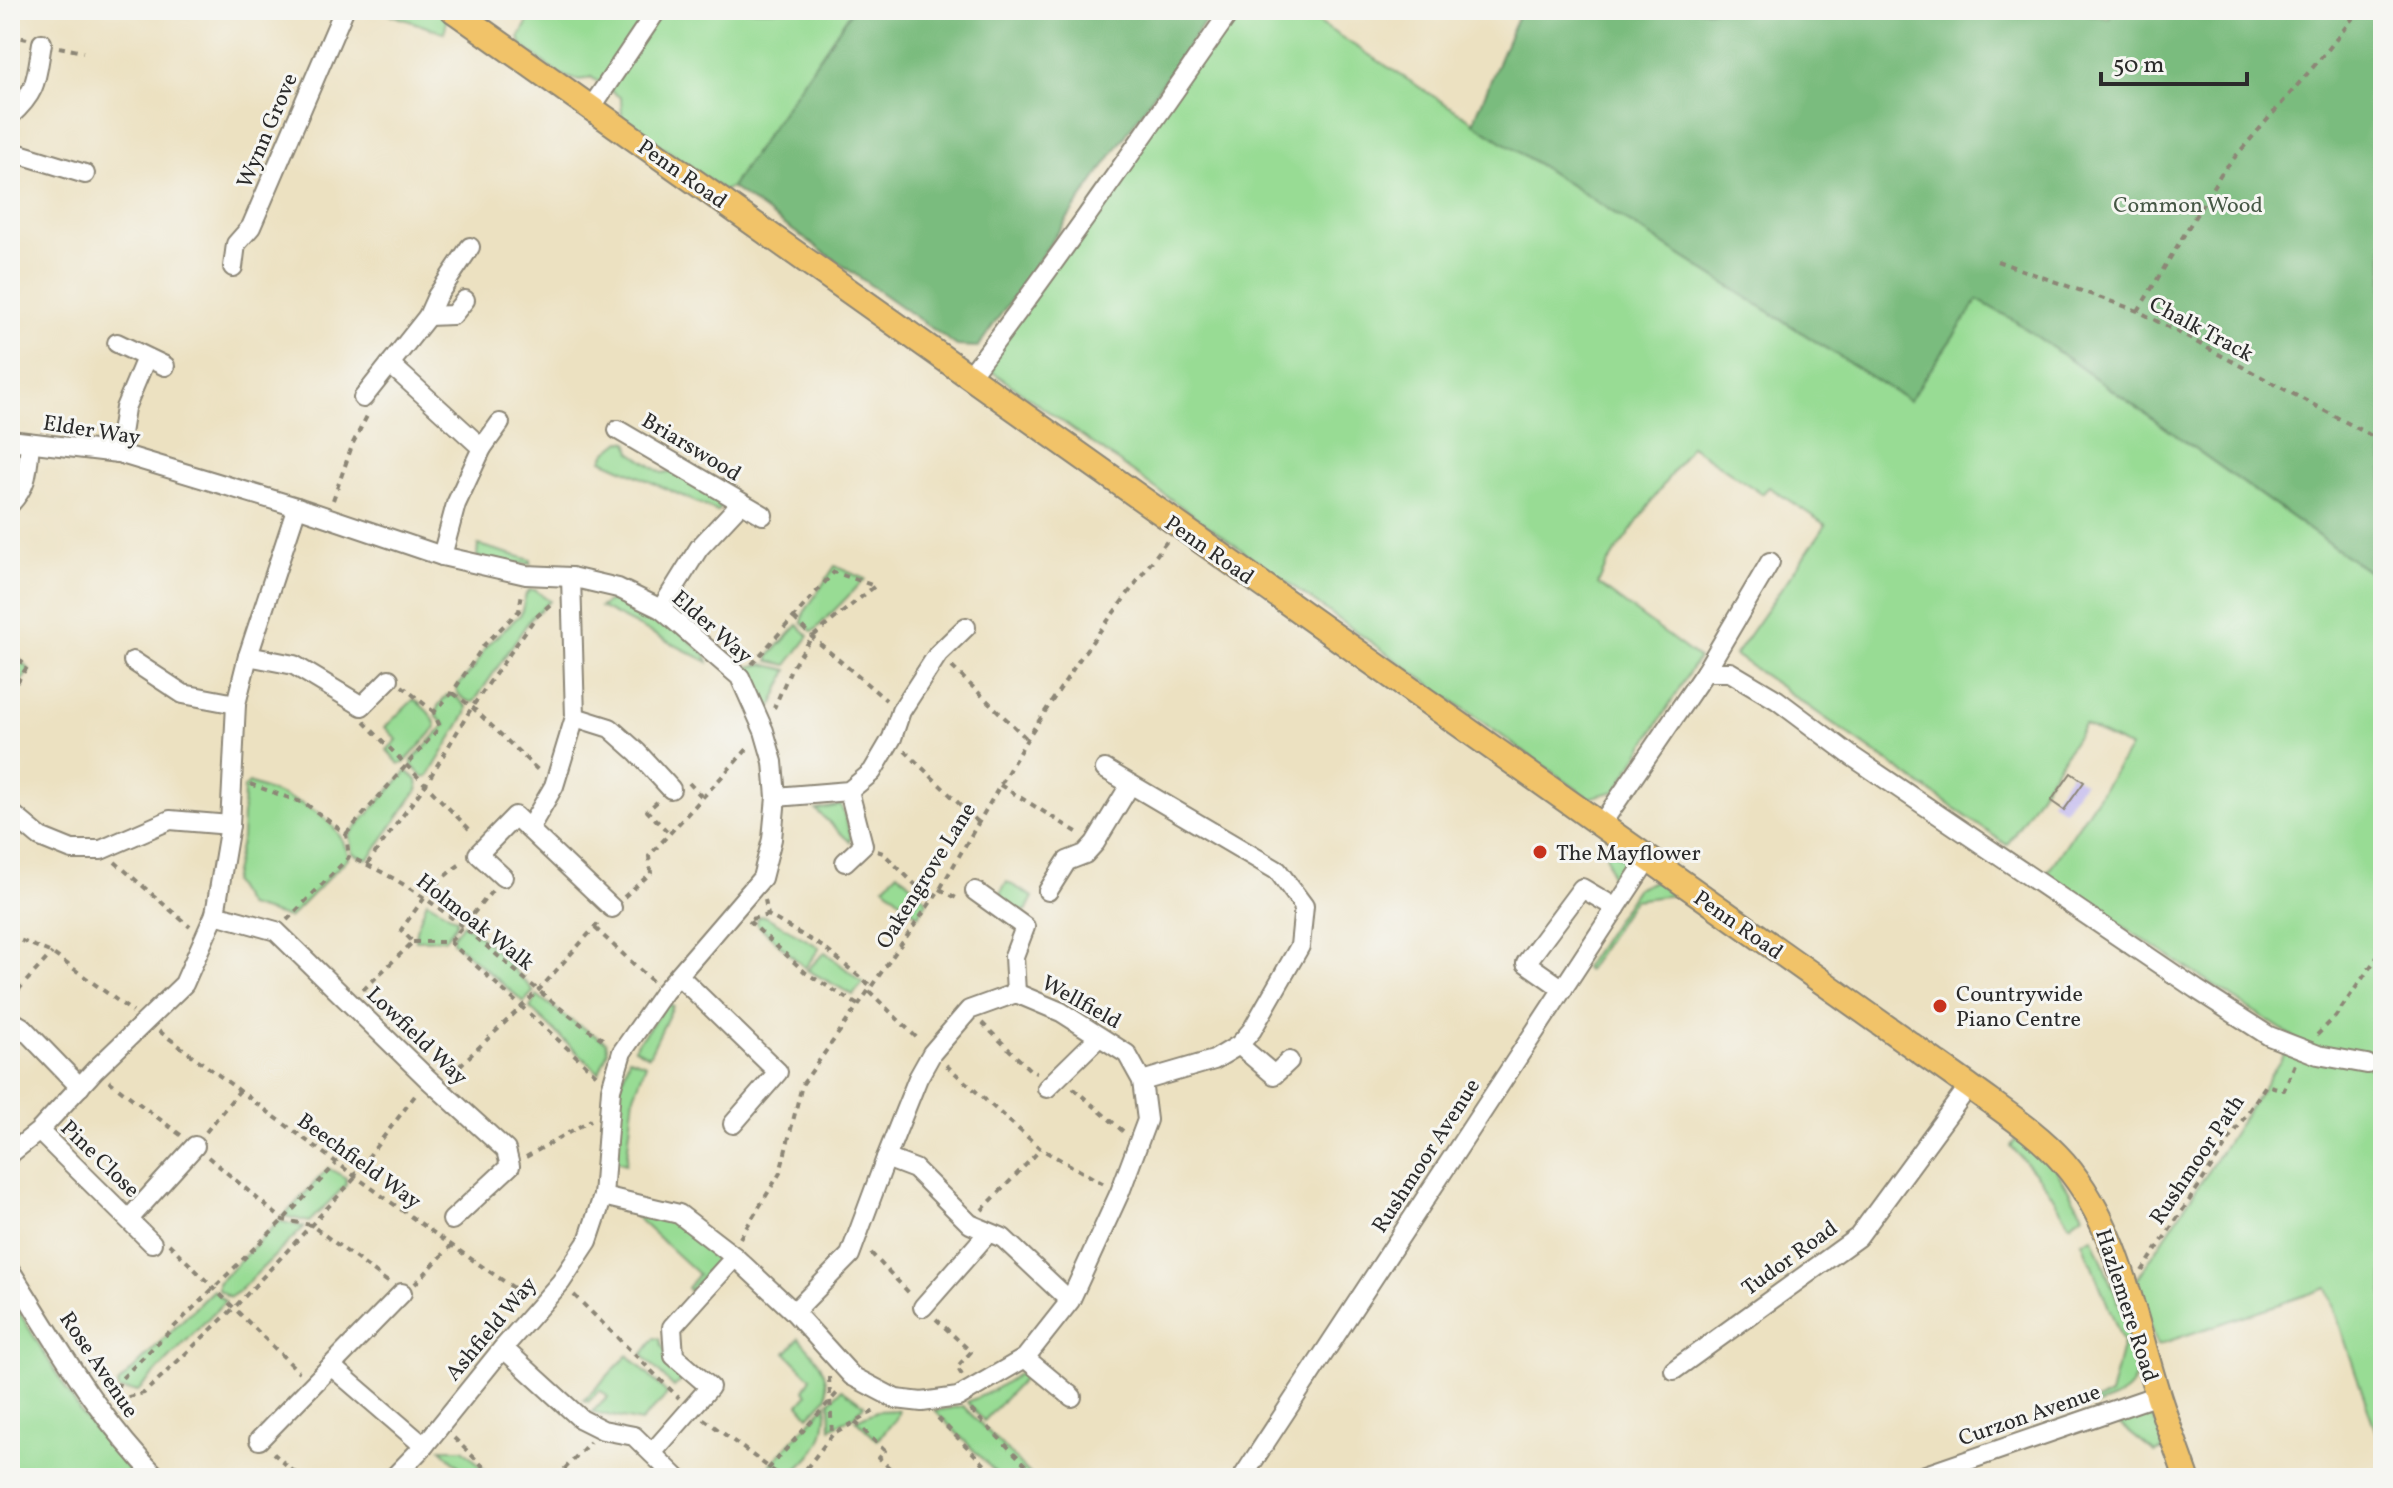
<svg xmlns="http://www.w3.org/2000/svg" width="2393" height="1488" font-family="Vollkorn,serif">
<style>
.green{fill:#98dc94;stroke:#628460;stroke-width:2}
.forest{fill:#7abc7e;stroke:#527454;stroke-width:2}
.building{fill:#beb4ed}
.lines{fill:none;stroke-linecap:round;stroke-linejoin:round}
.minor-casing{stroke:#8c8676;stroke-width:22}
.major-casing{stroke:#8c8676;stroke-width:28}
.path{stroke:#8c8676;stroke-width:4;stroke-dasharray:6 6;stroke-linecap:butt}
.minor{stroke:#fff;stroke-width:18}
.major{stroke:#f1c369;stroke-width:24}
.poi-dot{fill:#c8321e;stroke:#f6f6f2;stroke-width:3}
.labels{text-anchor:middle;stroke-width:6;stroke-linejoin:round;paint-order:stroke}
.street-label{font-size:22px;fill:#2b2b2b;stroke:#f6f6f2}
.park-label{font-size:22px;fill:#465745;stroke:#f6f6f2}
.poi-label{font-size:22px;fill:#2b2b2b;stroke:#f6f6f2;text-anchor:start}
</style>
<rect width="100%" height="100%" fill="#f6f6f2"/>
<filter id="ink" filterUnits="userSpaceOnUse"><feTurbulence type="fractalNoise" baseFrequency=".0125" numOctaves="2"/><feDisplacementMap in="SourceGraphic" scale="16" xChannelSelector="R" yChannelSelector="G"/><feConvolveMatrix kernelMatrix="1 2 1 2 8 2 1 2 1" color-interpolation-filters="sRGB"/></filter>
<filter id="wash" filterUnits="userSpaceOnUse"><feTurbulence type="fractalNoise" baseFrequency=".006" numOctaves="4" result="noise"/><feDisplacementMap in="SourceGraphic" scale="32" xChannelSelector="R" yChannelSelector="G"/><feGaussianBlur stdDeviation="1.8" result="paint"/><feColorMatrix in="noise" values="0 0 0 0 0 0 0 0 0 0 0 0 0 0 0 0 0 1.4 0 .05"/><feComposite in="paint" operator="in"/></filter>
<g filter="url(#wash)">
<rect width="100%" height="100%" fill="#ece1c1"/>
<g class="green">
<path d="M 378,10 L 439,10 C 449,17 447,22 444,33 Z"/>
<path d="M 534,10 L 852,10 L 731,187 L 724,191 L 622,118 L 621,98 L 591,77 C 568,89 541,59 522,46 L 519,38 Z"/>
<polygon points="1228,10 1299,10 1909,401 1978,300 2015,321 2383,582 2383,1453 2327,1288 2157,1345 2136,1281 2295,1038 2045,876 2130,748 2084,725 2007,845 1735,655 1826,525 1769,487 1762,494 1691,446 1606,566 1598,584 1698,658 1616,791 1589,798 990,370 990,351"/>
<path d="M 621,441 L 628,442 L 631,452 L 662,473 C 678,468 713,489 722,504 L 718,512 L 602,460 L 606,453 Z"/>
<polygon points="478,545 531,560 531,564 506,563 477,557"/>
<polygon points="835,566 865,579 813,632 802,623 804,613"/>
<path d="M 530,590 L 535,590 L 550,601 L 531,618 L 474,702 C 465,702 457,695 456,687 L 474,668 L 486,646 L 521,614 L 526,594 Z"/>
<polygon points="618,596 661,616 705,654 708,662 600,607"/>
<polygon points="798,625 809,636 787,665 769,661 769,656"/>
<polygon points="10,650 30,670 10,696"/>
<polygon points="763,664 788,670 770,710 746,670 748,667"/>
<polygon points="447,695 454,695 467,707 466,714 428,777 424,778 412,766 412,761 445,725 436,716 438,706"/>
<path d="M 414,699 C 423,707 435,716 436,728 L 404,763 L 399,764 L 387,750 L 397,740 L 385,727 Z"/>
<polygon points="407,771 417,780 418,789 370,857 365,859 352,853 349,835"/>
<path d="M 249,783 C 293,801 334,807 349,857 L 289,918 L 247,906 L 232,882 L 242,837 L 244,788 Z"/>
<polygon points="841,805 851,836 850,842 816,810"/>
<polygon points="1604,845 1624,860 1624,871 1614,887"/>
<polygon points="898,872 926,899 927,902 918,916 884,886"/>
<polygon points="1654,881 1674,895 1633,900 1587,971 1584,968 1636,889"/>
<path d="M 1007,882 L 1033,897 L 1026,911 C 1014,911 1005,903 1000,893 Z"/>
<polygon points="427,901 457,919 456,924 445,939 416,940 416,930"/>
<polygon points="765,916 819,947 819,949 805,968 756,923 758,917"/>
<polygon points="463,924 485,940 534,991 524,1002 453,942 453,935"/>
<polygon points="825,952 863,983 853,995 807,970"/>
<polygon points="537,995 567,1018 606,1042 608,1051 599,1073 530,1008"/>
<polygon points="667,1004 673,1006 649,1056 634,1048"/>
<polygon points="629,1058 646,1064 634,1096 626,1164 616,1161 616,1099"/>
<polygon points="2023,1138 2051,1161 2083,1214 2070,1224 2046,1186 2011,1146 2015,1140"/>
<polygon points="328,1168 346,1178 346,1185 309,1222 284,1216"/>
<polygon points="644,1211 676,1220 714,1254 716,1261 690,1291 687,1288 698,1274 635,1216"/>
<polygon points="279,1221 304,1227 238,1292 230,1297 218,1290 218,1283"/>
<path d="M 2093,1238 L 2138,1353 C 2139,1391 2125,1396 2092,1407 L 2090,1404 L 2110,1395 L 2123,1343 L 2082,1241 Z"/>
<polygon points="213,1290 225,1301 138,1391 119,1390 118,1384"/>
<polygon points="10,1297 82,1415 135,1478 10,1478"/>
<path d="M 655,1338 L 660,1339 C 663,1356 679,1364 680,1381 L 674,1387 L 642,1355 Z"/>
<path d="M 799,1338 C 817,1358 828,1369 827,1397 L 809,1416 L 799,1404 L 807,1395 L 804,1390 L 811,1378 L 786,1353 Z"/>
<polygon points="628,1355 668,1394 641,1422 592,1412 608,1397 600,1390 588,1402 584,1400"/>
<polygon points="1023,1371 1029,1373 984,1421 967,1402 992,1391"/>
<polygon points="842,1389 864,1405 855,1416 831,1428 830,1401"/>
<path d="M 827,1403 C 825,1445 818,1449 789,1477 L 771,1464 Z"/>
<polygon points="963,1406 1032,1476 1030,1478 1001,1478 935,1411"/>
<polygon points="899,1410 896,1419 877,1440 856,1420 877,1411"/>
<polygon points="2127,1414 2152,1417 2161,1434 2163,1450 2155,1453 2113,1419"/>
<polygon points="441,1449 463,1449 493,1478 471,1478"/>
</g>
<g class="forest">
<polygon points="852,10 1213,10 978,347 957,346 731,187"/>
<polygon points="1520,10 2068,10 2109,18 2113,10 2383,10 2383,582 2015,321 1978,300 1909,401 1473,123"/>
</g>
<g id="blocks">
<polygon class="building" points="2071,773 2084,782 2064,810 2051,801"/>
</g>
</g>
<g filter="url(#ink)">
<use href="#blocks" fill-opacity="0" stroke="#8c8676" stroke-width="2"/>
<g class="lines">
<g class="minor-casing">
<g id="minor">
<polyline points="591,108 657,10"/>
<path d="M 10,116 C 38,91 36,79 42,43"/>
<polyline points="10,151 85,174"/>
<polyline points="233,267 236,244 251,227 344,10"/>
<polyline points="428,316 453,315 465,300"/>
<polyline points="117,343 165,366"/>
<polyline points="390,364 482,448 456,504 442,556"/>
<path d="M 969,377 C 1060,257 1145,133 1231,10"/>
<polyline points="363,398 428,316 437,296 470,247"/>
<polyline points="618,430 763,515"/>
<polyline points="10,440 118,453 297,507 442,556 526,575 571,577 618,588 661,609 740,677 764,731 773,762 776,797 772,839 762,878 664,992 622,1052 611,1089 603,1196 588,1241 561,1282 503,1348 424,1446 393,1478"/>
<polyline points="482,448 500,423"/>
<polyline points="118,453 125,408 146,358"/>
<path d="M 10,504 C 29,484 27,470 30,444"/>
<polyline points="661,609 699,548 741,503"/>
<polyline points="248,656 294,665 362,706 389,679"/>
<polyline points="133,661 183,694 236,704"/>
<polyline points="1705,672 1770,562"/>
<polyline points="575,717 610,728 637,752 671,789"/>
<polyline points="1105,769 1278,871 1304,906 1300,946 1252,1030 1239,1045 1214,1060 1142,1081"/>
<polyline points="776,797 849,791 872,772 892,738 901,711 938,654 966,627"/>
<polyline points="10,812 40,837 72,850 101,850 170,820 230,825"/>
<polyline points="1600,826 1705,672 1730,672 1777,700 1853,757 2196,989 2269,1036 2318,1055 2367,1064"/>
<polyline points="529,829 554,786 575,717 571,577"/>
<polyline points="845,862 863,845 849,791"/>
<polyline points="503,877 478,854 515,816 612,908"/>
<polyline points="975,891 1025,927 1014,956 1016,993"/>
<polyline points="1048,891 1067,861 1085,854 1095,843 1130,785"/>
<polyline points="215,914 276,931 428,1079 506,1150 510,1166 452,1220"/>
<polyline points="679,976 778,1072 733,1124"/>
<polyline points="1563,989 1526,963 1582,888 1616,908"/>
<polyline points="10,1020 22,1027 80,1087"/>
<polyline points="1239,1045 1274,1075 1289,1061"/>
<polyline points="1047,1088 1099,1037"/>
<polyline points="39,1131 152,1243"/>
<polyline points="10,1154 39,1131 95,1070 184,984 215,914 230,825 236,704 248,656 297,507"/>
<polyline points="603,1196 679,1214 735,1257 794,1312 852,1376 896,1399 922,1402 958,1397 1025,1358 1070,1301 1120,1192 1147,1120 1142,1081 1127,1054 1061,1012 1016,993 969,1010 932,1053 918,1078 886,1158 915,1169 970,1224 1003,1238 1070,1301"/>
<polyline points="129,1219 195,1146"/>
<path d="M 10,1270 C 56,1342 97,1417 158,1478"/>
<polyline points="923,1307 988,1233"/>
<polyline points="794,1312 850,1255 886,1158"/>
<polyline points="503,1348 581,1419 603,1430 634,1436 677,1478"/>
<polyline points="1025,1358 1072,1397"/>
<polyline points="331,1366 424,1446"/>
<polyline points="1674,1370 1858,1237 1969,1086"/>
<polyline points="259,1440 402,1293"/>
<polyline points="652,1453 710,1387 674,1356 672,1327 735,1257"/>
<polyline points="1242,1478 1648,859"/>
<polyline points="1917,1478 2158,1395"/>
</g>
</g>
<g class="major-casing">
<path id="major" d="M 453,10 L 1969,1086 C 2001,1110 2037,1132 2064,1163 C 2118,1226 2133,1315 2157,1392 C 2166,1421 2177,1449 2187,1478"/>
</g>
<g class="path">
<polyline points="10,35 27,39"/>
<polyline points="59,47 83,52"/>
<polyline points="10,51 12,35"/>
<polyline points="1997,261 2138,311 2383,442"/>
<polyline points="2138,311 2222,172 2327,51 2359,10"/>
<polyline points="333,500 353,443 367,416"/>
<polyline points="794,618 812,637 886,700"/>
<polyline points="10,651 27,667 10,693"/>
<polyline points="752,664 834,572 875,586 812,637 791,669 774,708"/>
<polyline points="952,667 1027,739"/>
<polyline points="402,686 434,712"/>
<polyline points="453,693 472,707 541,773"/>
<polyline points="364,722 473,833"/>
<polyline points="905,751 978,822"/>
<polyline points="689,783 703,798"/>
<polyline points="250,784 306,804 346,834 349,857"/>
<polyline points="1000,785 1080,834"/>
<polyline points="657,802 647,811 670,834"/>
<polyline points="346,834 440,727 434,712 452,693 484,645 519,611 522,593"/>
<polyline points="877,851 883,853 931,900"/>
<polyline points="115,862 190,927"/>
<polyline points="367,864 426,784 472,707 535,618 552,603"/>
<polyline points="940,889 960,900"/>
<polyline points="624,897 651,873 649,856 750,746"/>
<polyline points="765,900 768,915 823,947 872,987"/>
<polyline points="751,919 768,915"/>
<path d="M 287,920 L 349,857 C 452,898 517,984 607,1042"/>
<polyline points="749,921 806,973 858,1005"/>
<polyline points="595,928 652,981"/>
<polyline points="10,936 52,953 133,1012"/>
<polyline points="413,942 450,942 598,1076"/>
<polyline points="450,942 492,891"/>
<path d="M 363,990 L 413,942 L 401,930 C 419,905 437,878 464,862"/>
<polyline points="869,991 919,1040"/>
<polyline points="10,999 52,953"/>
<polyline points="982,1023 1032,1072 1037,1073"/>
<path d="M 159,1031 C 280,1120 398,1211 523,1294 L 528,1290"/>
<polyline points="2317,1035 2335,1017 2383,949"/>
<polyline points="946,1065 1041,1149 1104,1184"/>
<polyline points="451,1074 538,991 601,920"/>
<polyline points="109,1081 182,1136"/>
<polyline points="1073,1088 1124,1132"/>
<polyline points="206,1132 240,1090"/>
<polyline points="208,1157 283,1220 311,1225 388,1282"/>
<polyline points="526,1157 591,1120"/>
<polyline points="353,1177 417,1093"/>
<polyline points="982,1210 1041,1149"/>
<polyline points="740,1238 780,1173 802,1085 940,889 1027,739 1083,654 1167,541"/>
<polyline points="169,1244 299,1372"/>
<polyline points="871,1253 912,1296"/>
<polyline points="2142,1271 2266,1085 2284,1090 2295,1064"/>
<polyline points="415,1284 451,1246"/>
<polyline points="574,1295 679,1398"/>
<polyline points="936,1319 971,1352 957,1367 962,1375"/>
<polyline points="829,1377 832,1435"/>
<polyline points="114,1400 120,1380 283,1220 336,1164"/>
<polyline points="116,1400 144,1393 235,1307 355,1178"/>
<polyline points="971,1410 1031,1470 1023,1478"/>
<polyline points="938,1418 998,1478"/>
<polyline points="704,1419 783,1478"/>
<polyline points="855,1422 885,1451 879,1458 900,1478"/>
<polyline points="454,1438 495,1478"/>
<polyline points="273,1453 301,1478"/>
<polyline points="556,1478 590,1442"/>
<polyline points="760,1478 840,1390"/>
<polyline points="799,1478 832,1435 876,1410"/>
</g>
<use href="#minor" class="minor"/>
<use href="#major" class="major"/>
</g>
</g>
<g class="poi-dot">
<circle cx="1540" cy="852" r="8"/>
<circle cx="1940" cy="1006" r="8"/>
</g>
<g class="labels">
<g class="street-label">
<text transform="translate(266 130) rotate(-67)" y="8">Wynn Grove</text>
<text transform="translate(683 173) rotate(35)" y="8">Penn Road</text>
<text transform="translate(2202 328) rotate(28)" y="8">Chalk Track</text>
<text transform="translate(92 429) rotate(9)" y="8">Elder Way</text>
<text transform="translate(692 446) rotate(31)" y="8">Briarswood</text>
<text transform="translate(1210 549) rotate(35)" y="8">Penn Road</text>
<text transform="translate(713 626) rotate(41)" y="8">Elder Way</text>
<text transform="translate(925 875) rotate(-58)" y="8">Oakengrove Lane</text>
<text transform="translate(476 921) rotate(38)" y="8">Holmoak Walk</text>
<text transform="translate(1739 924) rotate(35)" y="8">Penn Road</text>
<text transform="translate(1082 1001) rotate(29)" y="8">Wellfield</text>
<text transform="translate(418 1035) rotate(44)" y="8">Lowfield Way</text>
<text transform="translate(1425 1155) rotate(-57)" y="8">Rushmoor Avenue</text>
<text transform="translate(101 1158) rotate(44)" y="8">Pine Close</text>
<text transform="translate(2196 1159) rotate(-56)" y="8">Rushmoor Path</text>
<text transform="translate(360 1160) rotate(36)" y="8">Beechfield Way</text>
<text transform="translate(1789 1257) rotate(-36)" y="8">Tudor Road</text>
<text transform="translate(2128 1305) rotate(72)" y="8">Hazlemere Road</text>
<text transform="translate(490 1328) rotate(-50)" y="8">Ashfield Way</text>
<text transform="translate(100 1364) rotate(56)" y="8">Rose Avenue</text>
<text transform="translate(2029 1414) rotate(-19)" y="8">Curzon Avenue</text>
</g>
<g class="park-label">
<text x="2188" y="212">Common Wood</text>
</g>
<g class="poi-label">
<text x="1556" y="860">The Mayflower</text>
<text x="1956" y="1001">Countrywide<tspan x="1956" dy="25">Piano Centre</tspan></text>
</g>
</g>
<rect width="2393" height="1488" fill="none" stroke="#f6f6f2" stroke-width="40"/>
<path d="M2101 72v12h146v-12" fill="none" stroke="#2b2b2b" stroke-width="4"/>
<text x="2113" y="72" font-size="24" fill="#2b2b2b" stroke="#f6f6f2" stroke-width="6" paint-order="stroke">50 m</text>
</svg>
